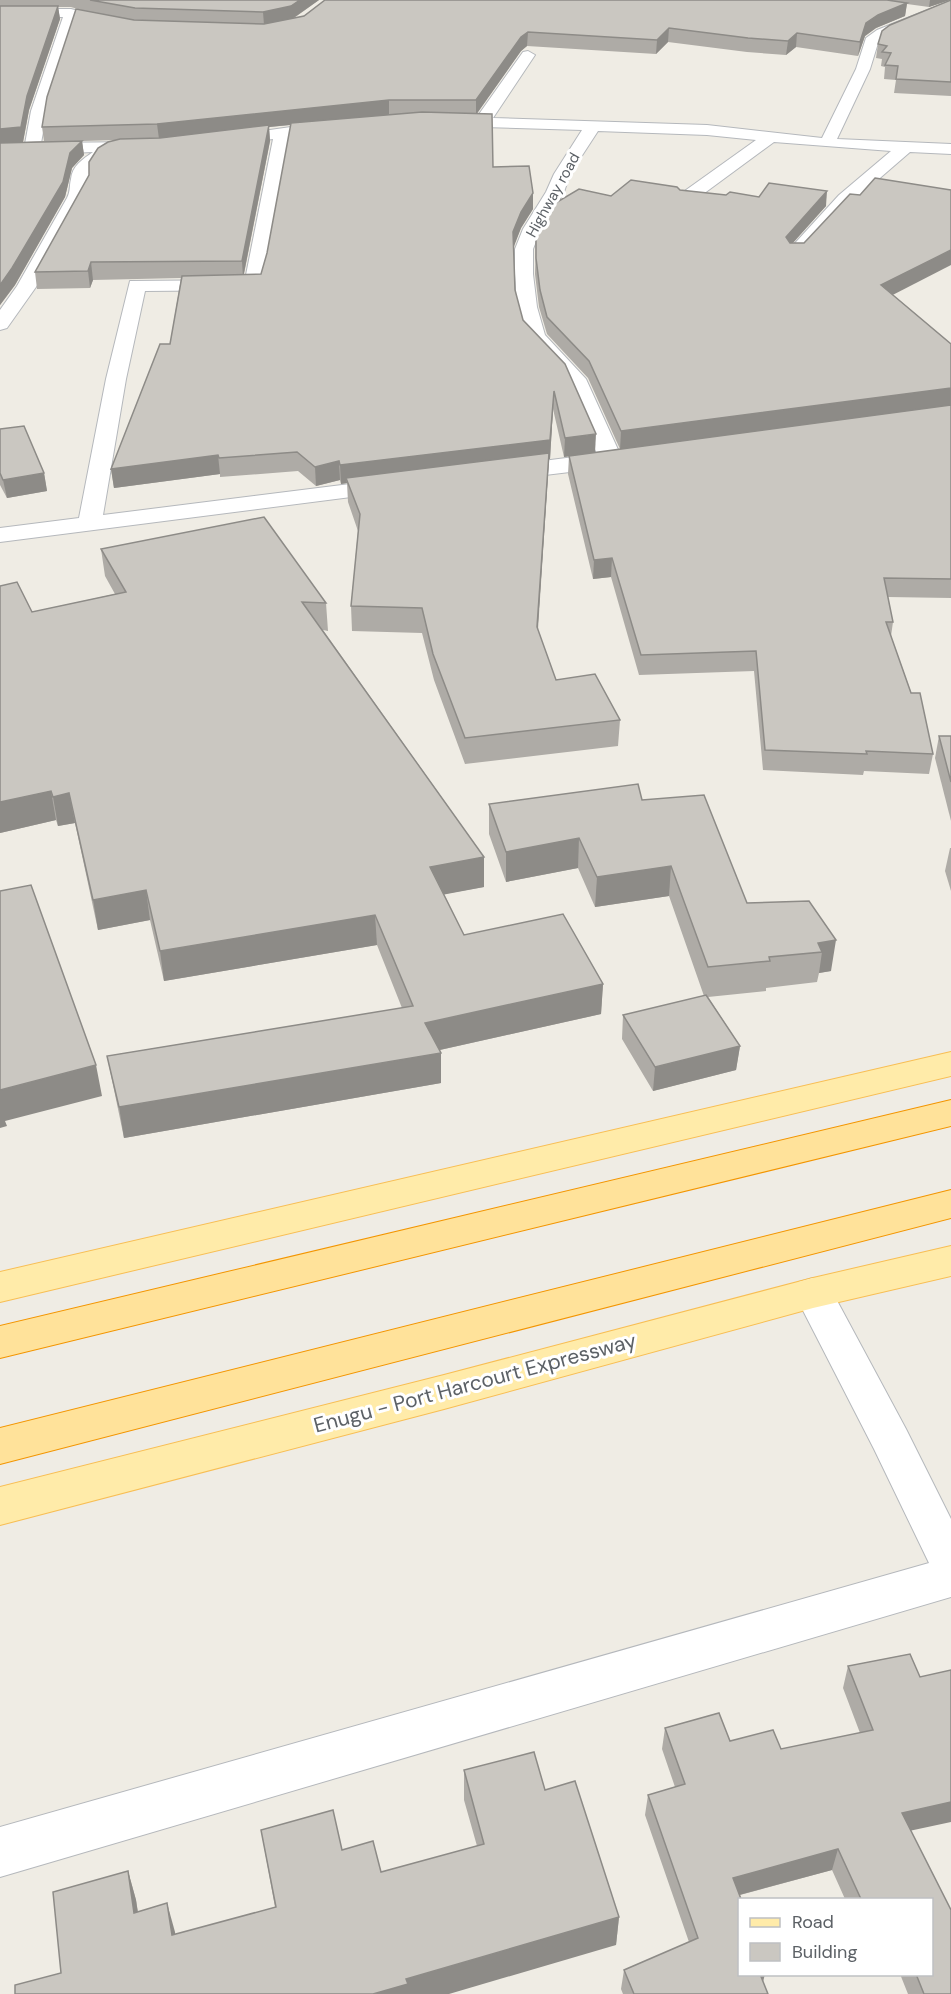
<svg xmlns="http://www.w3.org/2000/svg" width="951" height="1994" font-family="'DM Sans',sans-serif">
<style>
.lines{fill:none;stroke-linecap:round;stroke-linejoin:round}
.minor-casing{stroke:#b5b8bc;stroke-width:2}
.primary-casing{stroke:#f8be54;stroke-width:2}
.trunk-casing{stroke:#f39500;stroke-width:2}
.minor{fill:#fff;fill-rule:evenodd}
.primary{fill:#ffeba9;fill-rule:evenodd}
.trunk{fill:#ffe29a;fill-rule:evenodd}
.wall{fill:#aeaba6;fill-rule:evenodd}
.shaded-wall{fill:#8d8b87}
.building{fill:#cac7c1;stroke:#8d8b87;stroke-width:1.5}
.labels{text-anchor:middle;stroke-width:6;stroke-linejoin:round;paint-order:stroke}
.far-street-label{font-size:15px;fill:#5c6166;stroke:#fff}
.near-street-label{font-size:21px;fill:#5c6166;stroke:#fff}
</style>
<rect width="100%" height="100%" fill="#efece4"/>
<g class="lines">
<g class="minor-casing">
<g id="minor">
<polygon points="951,1 951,10 887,36 878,43 870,69 837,139 951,144 951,154 910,152 851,203 802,257 788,257 786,253 839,195 891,151 774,142 691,203 679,203 676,199 679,195 756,140 707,135 598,131 570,174 564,192 541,229 533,249 533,274 537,307 545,335 586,379 620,454 624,459 621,464 611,467 504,480 496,478 493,473 496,468 504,466 597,454 566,381 525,337 517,307 515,274 515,249 523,229 546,192 554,174 582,130 447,126 439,121 441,118 477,117 523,52 528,51 535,55 493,118 707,125 822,138 856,69 866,38 877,30"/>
<path d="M 0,9 L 71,9 L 121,22 L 123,25 L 116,29 L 76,19 L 47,111 L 41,143 L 142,142 L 150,147 L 142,152 L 117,152 L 90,171 L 87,182 L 89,190 L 36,287 L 7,328 L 0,330 L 0,310 L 17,286 L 67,198 C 71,190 69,187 71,179 C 72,166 83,159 93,152 L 0,156 L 0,146 L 25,144 L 31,111 L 63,17 L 0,17 Z"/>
<polygon points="333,121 339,123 341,126 339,129 290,136 266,269 260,290 145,291 126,379 103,515 390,479 398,481 402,486 398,491 0,542 0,528 79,518 106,379 130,281 245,280 273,139 226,145 220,143 218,140 220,137"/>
<polygon points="813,1278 827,1282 906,1429 951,1519 951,1597 0,1877 0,1827 929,1563 874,1449 794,1293 799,1282"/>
</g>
</g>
<g class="primary-casing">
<g id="primary">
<polygon points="951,1052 951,1076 0,1302 0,1272"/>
<polygon points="951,1246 951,1276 813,1308 444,1409 0,1525 0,1487 444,1375 813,1278"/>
</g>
</g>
<g class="trunk-casing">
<g id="trunk">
<polygon points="951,1100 951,1126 0,1358 0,1326"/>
<polygon points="951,1190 951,1218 0,1464 0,1428"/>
</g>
</g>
<use href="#minor" class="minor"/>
<use href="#primary" class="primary"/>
<use href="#trunk" class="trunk"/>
</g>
<g class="wall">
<path d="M 0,0 L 319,0 L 294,18 L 304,16 L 325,0 L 950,0 L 929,7 L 907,4 L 905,16 L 876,28 L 865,36 L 858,56 L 796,47 L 786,55 L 747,52 L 668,42 L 656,54 L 527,46 L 521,51 L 476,114 L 493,167 L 533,209 L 521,228 L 513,247 L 515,290 L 523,320 L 595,453 L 620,449 L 588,378 L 547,334 L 539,307 L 535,274 L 536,233 L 611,196 L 680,190 L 826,206 L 792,243 L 893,295 L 951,344 L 951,598 L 888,597 L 893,622 L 891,636 L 933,754 L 929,774 L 864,771 L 863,775 L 763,770 L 754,671 L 639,675 L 611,577 L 593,579 L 568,474 L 569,456 L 564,457 L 553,409 L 550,459 L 549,459 L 538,630 L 556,680 L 620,720 L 618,746 L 465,764 L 434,680 L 422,633 L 352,631 L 351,606 L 358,531 L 348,502 L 347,483 L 341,484 L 340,480 L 316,486 L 298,471 L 220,477 L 220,474 L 114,488 L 111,469 L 170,344 L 181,278 L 93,280 L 90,288 L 37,289 L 35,272 L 116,140 L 82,141 L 84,155 L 72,168 L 65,197 L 15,285 L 0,305 ZM 58,7 L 71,7 L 81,10 L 42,127 L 44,141 L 23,142 L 29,110 L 60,19 ZM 291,125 L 267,253 L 261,274 L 244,274 L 270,141 L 269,127 Z"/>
<polygon points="951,0 951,96 894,93 896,80 884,79 885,67 881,66 882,59 876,58 878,44"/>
<polygon points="0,429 44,473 47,491 7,498 0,485"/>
<polygon points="101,549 326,603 328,631 323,630 484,857 484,887 444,894 464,935 603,984 601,1014 440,1050 441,1083 124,1138 107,1056 402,1008 377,945 164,981 150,920 98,930 75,823 58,826 56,820 0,833 32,612 115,594 105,576"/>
<polygon points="939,736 951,736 951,821 935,758"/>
<polygon points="642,800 747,903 809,901 831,971 819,973 817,982 766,988 766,991 708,997 740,1046 736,1070 653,1091 622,1039 623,1015 704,996 669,896 595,907 578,868 506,882 489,834 489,804"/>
<polygon points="950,848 951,848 951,891 945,871"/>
<polygon points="910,1654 920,1677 951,1670 951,1821 910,1830 951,1910 951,1994 908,1994 900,1974 932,1974 932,1899 845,1899 832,1870 740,1895 741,1899 740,1899 740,1974 765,1974 763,1982 768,1994 623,1994 621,1989 624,1970 689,1942 645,1815 648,1795 675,1787 662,1749 665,1728 719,1713 730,1741 773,1730 781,1749 860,1733 843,1688 848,1666"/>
<polygon points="464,1770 545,1790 619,1917 616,1945 61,1973 128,1871 136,1900 138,1912 175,1935 275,1907 261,1830 342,1850 381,1872 477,1846 464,1800"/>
</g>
<g class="shaded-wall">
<polygon points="300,0 319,0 292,19 264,25 263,12"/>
<polygon points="930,0 950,0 929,7"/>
<polygon points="907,3 905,16 876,28 865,36 858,56 860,42 866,23 878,15"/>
<polygon points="58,6 60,19 29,110 23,142 0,144 0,129 27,96"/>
<polygon points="669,28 668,42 656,54 657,40"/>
<polygon points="528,32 527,46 521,51 476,115 476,100 521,37"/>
<polygon points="797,33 796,47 786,55 788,41"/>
<polygon points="389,100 389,115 269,127 270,141 243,278 242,261 159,139 157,124"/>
<polygon points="82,141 84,155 72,168 65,197 15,285 0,305 0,285 70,153"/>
<polygon points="827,191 826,206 784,253 786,237"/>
<polygon points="533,193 533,209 521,228 513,249 513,232 521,212"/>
<polygon points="951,250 951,265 879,302 881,285"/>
<polygon points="91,262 93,280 90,288 88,271"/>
<polygon points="951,388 951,406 620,450 621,431"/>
<polygon points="554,391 553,409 550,459 549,459 536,653 537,627 346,478 347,483 341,484 340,465"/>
<polygon points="596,434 595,453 564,457 565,438"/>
<polygon points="218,455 220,474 114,488 111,469"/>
<polygon points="339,461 340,480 316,486 315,467"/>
<polygon points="44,473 47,491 7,498 3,480"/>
<polygon points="612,558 611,577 593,579 594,560"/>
<polygon points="51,791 56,820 0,833 0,802"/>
<polygon points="69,793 75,823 58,826 53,797"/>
<polygon points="579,838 578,868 506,882 506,852"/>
<polygon points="484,857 484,887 431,897 430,867"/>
<polygon points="671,866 669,896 595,907 597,877"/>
<polygon points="146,890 150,920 98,930 93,900"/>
<polygon points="375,915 377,945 164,981 160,951"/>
<polygon points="836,940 831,971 819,973 822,952 818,943"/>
<polygon points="603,984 601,1014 426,1053 425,1023"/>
<polygon points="740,1046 736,1070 653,1091 655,1067"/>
<polygon points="441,1053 441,1083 124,1138 119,1107"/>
<polygon points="96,1065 102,1096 5,1121 7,1126 0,1128 0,1090"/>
<polygon points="951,1802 951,1822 895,1834 902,1813"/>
<polygon points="838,1849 832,1870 728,1898 733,1878"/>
<polygon points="128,1871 136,1900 142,1942 134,1913"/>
<polygon points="167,1903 175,1932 179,1963 172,1935"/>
<polygon points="619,1917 616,1945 449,1994 373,1994 406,1979"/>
<polygon points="755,1974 765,1974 762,1984"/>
</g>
<g class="building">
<polygon points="90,0 300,0 291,6 263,12 135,8"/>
<polygon points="325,0 887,0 907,3 878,15 866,23 860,42 797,33 788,41 748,38 669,28 657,40 528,32 521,37 476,100 389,100 157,124 42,127 47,97 76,9 134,20 264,24 304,16"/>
<polygon points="951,0 951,82 896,79 898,66 885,65 891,53 882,52 887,46 878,44 882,31 890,25"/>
<polygon points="0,6 58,6 27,96 21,127 0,129"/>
<polygon points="422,112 492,114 493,167 529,166 533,193 521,212 513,232 515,290 523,320 565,364 596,434 565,438 554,391 550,440 340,465 339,461 315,467 297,452 219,458 218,455 111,469 160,344 170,344 182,276 261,274 267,253 291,123"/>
<polygon points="269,125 242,261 91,262 88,271 35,272 89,175 89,162 98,148 108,142 120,139 160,138"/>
<polygon points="82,141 70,153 63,182 12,268 0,285 0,143"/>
<polygon points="875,178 951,190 951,250 881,285 951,344 951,388 621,431 589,361 547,317 540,290 536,258 536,233 543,214 547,208 579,189 611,196 631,180 677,187 680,190 726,195 730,192 759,197 769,183 827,191 786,237 790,243 804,243 850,194 860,195"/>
<polygon points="951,405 951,579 884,578 893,622 886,622 911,693 920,693 933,754 866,751 867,754 765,750 756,651 641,655 612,558 594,560 569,456"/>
<polygon points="24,426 44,473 3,480 0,473 0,429"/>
<polygon points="549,453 537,627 556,680 595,674 620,720 465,738 433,654 422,608 351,606 360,514 346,478"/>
<polygon points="264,517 326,603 302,602 484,857 430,867 464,935 563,914 603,984 425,1023 441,1053 119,1107 107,1056 413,1006 375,915 160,951 146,890 93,900 69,793 53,797 51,791 0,802 0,586 17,582 32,612 126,592 101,549"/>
<polygon points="939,736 951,736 951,782"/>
<polygon points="638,784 642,800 704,795 747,903 809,901 836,940 818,943 822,952 769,957 770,961 708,967 671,866 597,877 579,838 506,852 489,804"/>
<polygon points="31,885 96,1065 0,1090 0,891"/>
<polygon points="706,995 740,1046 655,1067 623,1015"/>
<polygon points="910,1654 920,1677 951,1670 951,1802 902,1813 951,1910 951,1994 924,1994 916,1974 932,1974 932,1899 861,1899 838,1849 733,1878 741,1899 740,1899 740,1974 760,1974 768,1994 634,1994 624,1970 698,1938 648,1795 685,1784 665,1728 719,1713 730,1741 773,1730 781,1749 873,1730 848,1666"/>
<polygon points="534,1752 545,1790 575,1781 619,1917 406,1979 408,1984 373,1994 15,1994 15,1985 61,1973 53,1892 128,1871 134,1913 167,1903 172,1935 276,1907 261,1830 333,1810 342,1850 373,1841 381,1872 484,1844 464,1770"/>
</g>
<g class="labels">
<g class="far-street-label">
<text transform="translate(553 195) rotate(-61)" y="5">Highway road</text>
</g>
<g class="near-street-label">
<text transform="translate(475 1383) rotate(-15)" y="7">Enugu - Port Harcourt Expressway</text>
</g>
</g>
<rect x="738" y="1898" width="195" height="78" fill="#ffffff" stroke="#bec0c2" stroke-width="1.5"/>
<rect x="750" y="1918" width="30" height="9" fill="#ffeba9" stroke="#bec0c2" stroke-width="1.5"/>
<text x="792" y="1928" font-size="18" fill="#5c6166">Road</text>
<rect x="750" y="1943" width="30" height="18" fill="#cac7c1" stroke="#bec0c2" stroke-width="1.5"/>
<text x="792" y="1958" font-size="18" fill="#5c6166">Building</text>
</svg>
